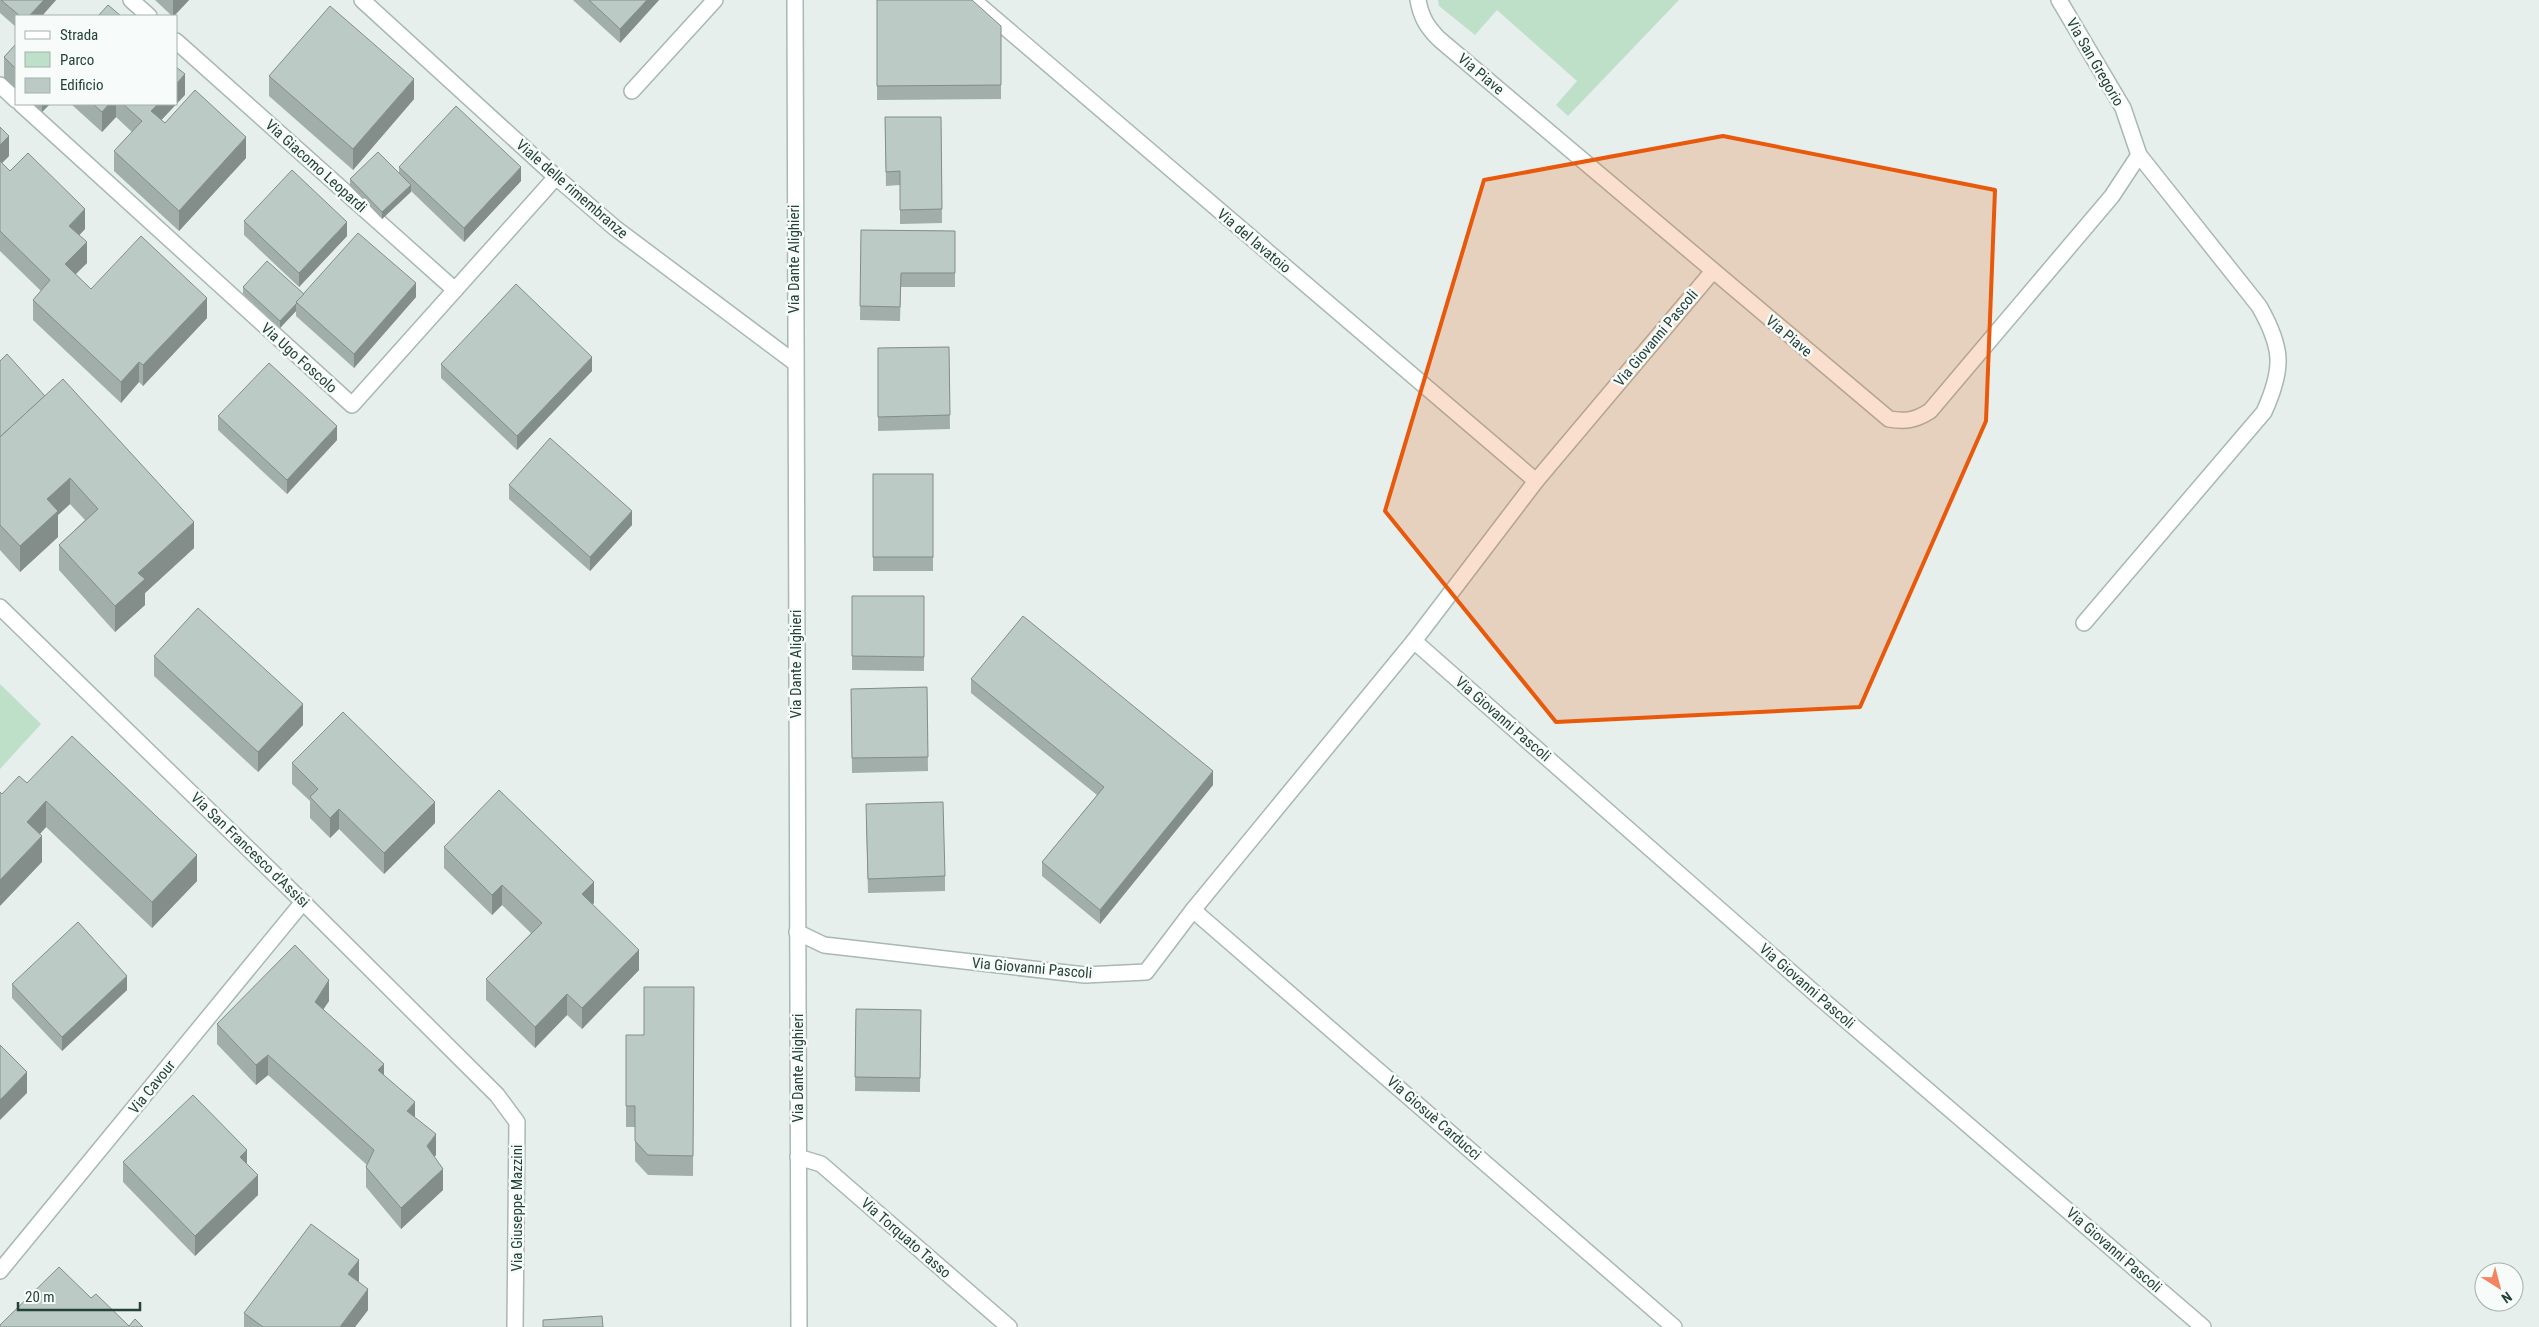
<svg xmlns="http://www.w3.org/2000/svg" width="2539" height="1327" font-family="'Roboto Condensed',sans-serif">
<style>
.green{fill:#bfe0c8}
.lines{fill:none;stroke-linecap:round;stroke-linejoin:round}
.minor-casing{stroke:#a8b8b2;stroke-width:18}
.minor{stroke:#fff;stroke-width:15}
.wall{fill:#a1aea9}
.shaded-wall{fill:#838d89}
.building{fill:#bbcac4;stroke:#838d89}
.marked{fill:#e8590c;fill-opacity:0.2;stroke:#e8590c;stroke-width:4;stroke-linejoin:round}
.labels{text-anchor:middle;stroke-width:5;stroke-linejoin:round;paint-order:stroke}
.street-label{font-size:15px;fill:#24423a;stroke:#f7fbf9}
</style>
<rect width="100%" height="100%" fill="#e6efeb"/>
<g class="green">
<polygon points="1438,0 1679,0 1568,116 1556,105 1577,81 1497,10 1475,35 1439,6"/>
<polygon points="0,684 41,724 0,769"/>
</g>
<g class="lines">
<g class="minor-casing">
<g id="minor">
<polyline points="131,0 149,16"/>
<polyline points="362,0 556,177 615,228 794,362"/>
<polyline points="795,0 799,1327"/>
<polyline points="973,0 1536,481"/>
<path d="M 1418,0 C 1421,17 1427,27 1439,39 L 1889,419 C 1906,422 1916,420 1930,411 L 2112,196 L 2139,155"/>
<path d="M 2059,0 L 2123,108 L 2139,155 L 2259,306 C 2283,348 2284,368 2264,412 L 2084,623"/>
<polyline points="176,41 455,290"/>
<polyline points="0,85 16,100"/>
<polyline points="632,91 715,0"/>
<polyline points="21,104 352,405 556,177"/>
<polyline points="0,607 303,902 497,1095 517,1122 515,1327"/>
<polyline points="1414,641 1818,996 2203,1327"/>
<polyline points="1193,910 1674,1327"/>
<polyline points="797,932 824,945 1085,975 1146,972 1193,910 1414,641 1536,481 1713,271"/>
<polyline points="798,1157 821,1164 1009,1327"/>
<polyline points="0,1271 303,902"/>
</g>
</g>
<use href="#minor" class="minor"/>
</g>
<g class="wall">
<polygon points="0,0 56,0 43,14 45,16 16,16 16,27 0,13"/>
<polygon points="155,0 189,0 174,16 172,16"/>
<polygon points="573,0 659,0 620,43"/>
<polygon points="877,0 1001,26 1001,99 877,100"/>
<polygon points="16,44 16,89 4,78 4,57"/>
<polygon points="269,76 414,99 353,170 269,96"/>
<polygon points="185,95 161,120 165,123 246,158 179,231 114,171 114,151 132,132 116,117 102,132 71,104 176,104"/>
<polygon points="33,104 50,104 42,112"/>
<polygon points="885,117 941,117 942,223 900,224 900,185 886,186"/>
<polygon points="0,127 9,156 2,163 10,171 85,229 79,235 87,263 75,274 91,289 207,318 143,386 139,382 121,403 33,320 33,300 41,291 0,251"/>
<polygon points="399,167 521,181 464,242 411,191 382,219 350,186 350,179 399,173"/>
<polygon points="244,221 347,236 299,287 244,235"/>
<polygon points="861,230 955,231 955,287 901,287 900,321 860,320"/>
<polygon points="243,287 304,294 416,297 354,368 296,316 296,311 280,328 243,294"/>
<polygon points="949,347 950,429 878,431 878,348"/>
<polygon points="0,361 45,396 194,548 145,593 145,605 115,632 59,570 59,545 85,520 70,504 58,515 58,537 20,572 0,550"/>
<polygon points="441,364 592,371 517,450 441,378"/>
<polygon points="218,416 337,440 287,494 218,430"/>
<rect x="873" y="474" width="60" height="97"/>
<polygon points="509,485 632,525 590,571 509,499"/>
<polygon points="852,596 924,596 924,671 852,670"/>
<polygon points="154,656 303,725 258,772 154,676"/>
<polygon points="971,679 1213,785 1100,924 1042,876 1042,862 1097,795 971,693"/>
<polygon points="927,687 928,771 852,773 851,689"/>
<polygon points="292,763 435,823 384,874 339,829 330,838 310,818 310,801 292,784"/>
<polygon points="27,783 197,881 152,928 46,827 40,834 42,862 2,794"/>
<polygon points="866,819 945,876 945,891 868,893"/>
<polygon points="444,847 594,903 592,904 639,970 582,1029 567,1015 535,1048 486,1000 486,979 531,933 502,905 492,915 444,868"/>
<polygon points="12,984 127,990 62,1051 12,998"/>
<polygon points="694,987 693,1176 648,1175 635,1161 635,1127 626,1127 626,1035 644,1035"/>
<polygon points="329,1001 323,1009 384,1075 415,1118 436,1155 434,1157 443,1190 401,1229 366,1187 366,1167 367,1165 268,1075 256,1085 217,1044 217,1024"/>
<polygon points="856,1009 921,1010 920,1092 855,1091"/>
<polygon points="123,1162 258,1195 195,1256 123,1182"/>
<polygon points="359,1281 358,1282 368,1310 355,1327 244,1327 244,1313"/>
</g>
<g class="shaded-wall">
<polygon points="44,0 56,0 42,16 29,16"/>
<polygon points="173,0 189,0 174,16 173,16"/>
<polygon points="647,0 659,0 620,43 620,29"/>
<polygon points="185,74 185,95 151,131 151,111 158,104 176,104 176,84"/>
<polygon points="414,79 414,99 353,170 353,149"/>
<polygon points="42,104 50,104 42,112"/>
<polygon points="109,104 116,104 116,117 102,132 102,112"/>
<polygon points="9,136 9,156 0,165 0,145"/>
<polygon points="246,137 246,158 179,231 179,211"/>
<polygon points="521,167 521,181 464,242 464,228"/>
<polygon points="411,185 411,192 382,219 382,212"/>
<polygon points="85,209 85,229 69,246 69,226"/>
<polygon points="347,222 347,236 299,287 299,273"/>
<polygon points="87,242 87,263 65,285 65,264"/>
<polygon points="416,283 416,297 354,368 354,354"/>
<polygon points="207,298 207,318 143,386 143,365"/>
<polygon points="296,304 296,311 280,328 280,321"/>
<polygon points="592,357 592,371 517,450 517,436"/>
<polygon points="139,362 139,382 121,403 121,382"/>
<polygon points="337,426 337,440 287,494 287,480"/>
<polygon points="70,478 70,504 58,515 58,537 20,572 20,546 47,499"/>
<polygon points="632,511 632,525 590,571 590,557"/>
<polygon points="194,522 194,548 145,593 145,605 115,632 115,606 138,573"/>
<polygon points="303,704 303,725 258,772 258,752"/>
<polygon points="1213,771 1213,785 1100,924 1100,910"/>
<polygon points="46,801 46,827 27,848 27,822"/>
<polygon points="435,802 435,823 384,874 384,853"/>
<polygon points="339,809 339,829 330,838 330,818"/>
<polygon points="42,836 42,862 0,906 0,880"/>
<polygon points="197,855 197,881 152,928 152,902"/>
<polygon points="594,882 594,903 582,915 582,894"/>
<polygon points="502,885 502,905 492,915 492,895"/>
<polygon points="639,950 639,970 582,1029 582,1008"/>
<polygon points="127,976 127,990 62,1051 62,1037"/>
<polygon points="329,980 329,1001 315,1022 315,1002"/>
<polygon points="567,994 567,1015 535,1048 535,1027"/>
<polygon points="268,1055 268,1075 256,1085 256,1065"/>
<polygon points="384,1064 384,1084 378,1070"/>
<polygon points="27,1072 27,1093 0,1120 0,1100"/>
<polygon points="415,1102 415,1123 407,1111"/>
<polygon points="436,1134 436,1155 427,1167 427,1146"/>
<polygon points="247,1150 247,1170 240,1157"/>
<polygon points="443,1169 443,1190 401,1229 401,1208"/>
<polygon points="258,1175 258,1195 195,1256 195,1236"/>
<polygon points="359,1260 359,1281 348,1294 348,1274"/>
<polygon points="368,1289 368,1310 355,1327 340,1327"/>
</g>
<g class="building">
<polygon points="1,0 44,0 29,16 20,16"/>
<polygon points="589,0 647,0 620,29"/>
<polygon points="877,0 972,0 1001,26 1001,85 877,86"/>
<polygon points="108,5 121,16 98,16"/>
<polygon points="330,6 414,79 353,149 269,76"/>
<polygon points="16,44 16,69 4,57"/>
<polygon points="176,67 185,74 176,84"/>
<polygon points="195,90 246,137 179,211 114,151 142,121 123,104 158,104 151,111 165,123"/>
<polygon points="93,104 109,104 102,112"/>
<polygon points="456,106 521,167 464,228 399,167"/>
<polygon points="885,117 941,117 942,209 900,210 900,171 886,172"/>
<polygon points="0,127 9,136 0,145"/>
<polygon points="378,152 411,185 382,212 350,179"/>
<polygon points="28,153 85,209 69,226 87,242 65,264 91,289 141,236 207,298 143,365 139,362 121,382 33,300 50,280 0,231 0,161 10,171"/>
<polygon points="292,170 347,222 299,273 244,221"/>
<polygon points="861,230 955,231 955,273 901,273 900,307 860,306"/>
<polygon points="358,233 416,283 354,354 296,302"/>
<polygon points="267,261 304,294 296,302 297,303 280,321 243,287"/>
<polygon points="516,284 592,357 517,436 441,364"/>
<polygon points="949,347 950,415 878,417 878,348"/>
<polygon points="7,354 45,396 0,437 0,361"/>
<polygon points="269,363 337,426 287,480 218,416"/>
<polygon points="63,379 194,522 138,573 145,579 115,606 59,545 98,509 70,478 47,499 58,511 20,546 0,525 0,437"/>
<polygon points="550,438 632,511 590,557 509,485"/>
<rect x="873" y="474" width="60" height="83"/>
<polygon points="852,596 924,596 924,657 852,656"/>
<polygon points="198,608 303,704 258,752 154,656"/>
<polygon points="1023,616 1213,771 1100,910 1042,862 1104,787 971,679"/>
<polygon points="927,687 928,757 852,758 851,689"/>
<polygon points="343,712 435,802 384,853 339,809 330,818 310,797 318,789 292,763"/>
<polygon points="72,736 197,855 152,902 46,801 27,822 42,836 0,880 0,792 2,794 19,776 27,783"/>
<polygon points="499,790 594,882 582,894 639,950 582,1008 567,994 535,1027 486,979 542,923 502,885 492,895 444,847"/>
<polygon points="943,802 945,876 868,879 866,804"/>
<polygon points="78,922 127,976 62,1037 12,984"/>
<polygon points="295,945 329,980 315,1002 384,1064 378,1070 415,1102 407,1111 436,1134 427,1146 443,1169 401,1208 366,1167 374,1150 268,1055 256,1065 217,1024"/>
<polygon points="644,987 694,987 693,1156 648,1155 635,1141 635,1106 626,1106 626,1035 644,1035"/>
<polygon points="856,1009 921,1010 920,1078 855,1077"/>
<polygon points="0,1045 27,1072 0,1100"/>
<polygon points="193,1095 247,1150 240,1157 258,1175 195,1236 123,1162"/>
<polygon points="311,1224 359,1260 348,1274 368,1289 340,1327 263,1327 244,1313"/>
<polygon points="59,1267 91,1298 96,1294 129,1326 135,1319 143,1327 0,1327 0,1325"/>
<polygon points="602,1316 603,1327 543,1327 543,1320"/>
</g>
<path class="marked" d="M 1723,136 L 1995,190 L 1986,421 L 1860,707 L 1556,722 L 1385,511 L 1484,180 Z"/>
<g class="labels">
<g class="street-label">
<text transform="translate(2095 62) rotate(60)" y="5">Via San Gregorio</text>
<text transform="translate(1481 74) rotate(40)" y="5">Via Piave</text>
<text transform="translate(316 166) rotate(42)" y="5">Via Giacomo Leopardi</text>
<text transform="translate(572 189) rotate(41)" y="5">Viale delle rimembranze</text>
<text transform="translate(1254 241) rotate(40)" y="5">Via del lavatoio</text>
<text transform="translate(794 259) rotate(-90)" y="5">Via Dante Alighieri</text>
<text transform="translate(1789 336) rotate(40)" y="5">Via Piave</text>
<text transform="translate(1656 338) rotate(-50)" y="5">Via Giovanni Pascoli</text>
<text transform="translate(299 358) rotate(42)" y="5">Via Ugo Foscolo</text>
<text transform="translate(796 664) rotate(-90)" y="5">Via Dante Alighieri</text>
<text transform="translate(1503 719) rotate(41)" y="5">Via Giovanni Pascoli</text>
<text transform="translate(250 850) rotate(44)" y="5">Via San Francesco d'Assisi</text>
<text transform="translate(1032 968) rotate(5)" y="5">Via Giovanni Pascoli</text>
<text transform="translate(1807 986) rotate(41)" y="5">Via Giovanni Pascoli</text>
<text transform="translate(798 1068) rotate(-90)" y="5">Via Dante Alighieri</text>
<text transform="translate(152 1087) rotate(-51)" y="5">Via Cavour</text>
<text transform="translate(1434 1118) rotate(41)" y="5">Via Giosuè Carducci</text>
<text transform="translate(517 1208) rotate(-90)" y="5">Via Giuseppe Mazzini</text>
<text transform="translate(906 1238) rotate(41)" y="5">Via Torquato Tasso</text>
<text transform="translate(2114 1250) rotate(41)" y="5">Via Giovanni Pascoli</text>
</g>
</g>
<rect x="15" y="15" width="162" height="90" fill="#f7fbf9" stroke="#a3b1ad"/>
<rect x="25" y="31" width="25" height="8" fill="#ffffff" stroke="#a3b1ad"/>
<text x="60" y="40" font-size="15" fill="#24423a">Strada</text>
<rect x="25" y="52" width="25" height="15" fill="#bfe0c8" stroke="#a3b1ad"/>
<text x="60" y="65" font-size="15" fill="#24423a">Parco</text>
<rect x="25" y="78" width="25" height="15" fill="#bbcac4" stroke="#a3b1ad"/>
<text x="60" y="90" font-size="15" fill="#24423a">Edificio</text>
<g transform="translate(2499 1287) rotate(144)"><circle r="24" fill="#f7fbf9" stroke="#a3b1ad"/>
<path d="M0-4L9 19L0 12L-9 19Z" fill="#f4845f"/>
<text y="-8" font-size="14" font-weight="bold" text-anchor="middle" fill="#24423a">N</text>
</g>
<path d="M18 1302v8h122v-8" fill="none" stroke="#24423a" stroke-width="2.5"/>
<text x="25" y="1302" font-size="15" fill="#24423a" stroke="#f7fbf9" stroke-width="4" paint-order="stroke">20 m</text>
</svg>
